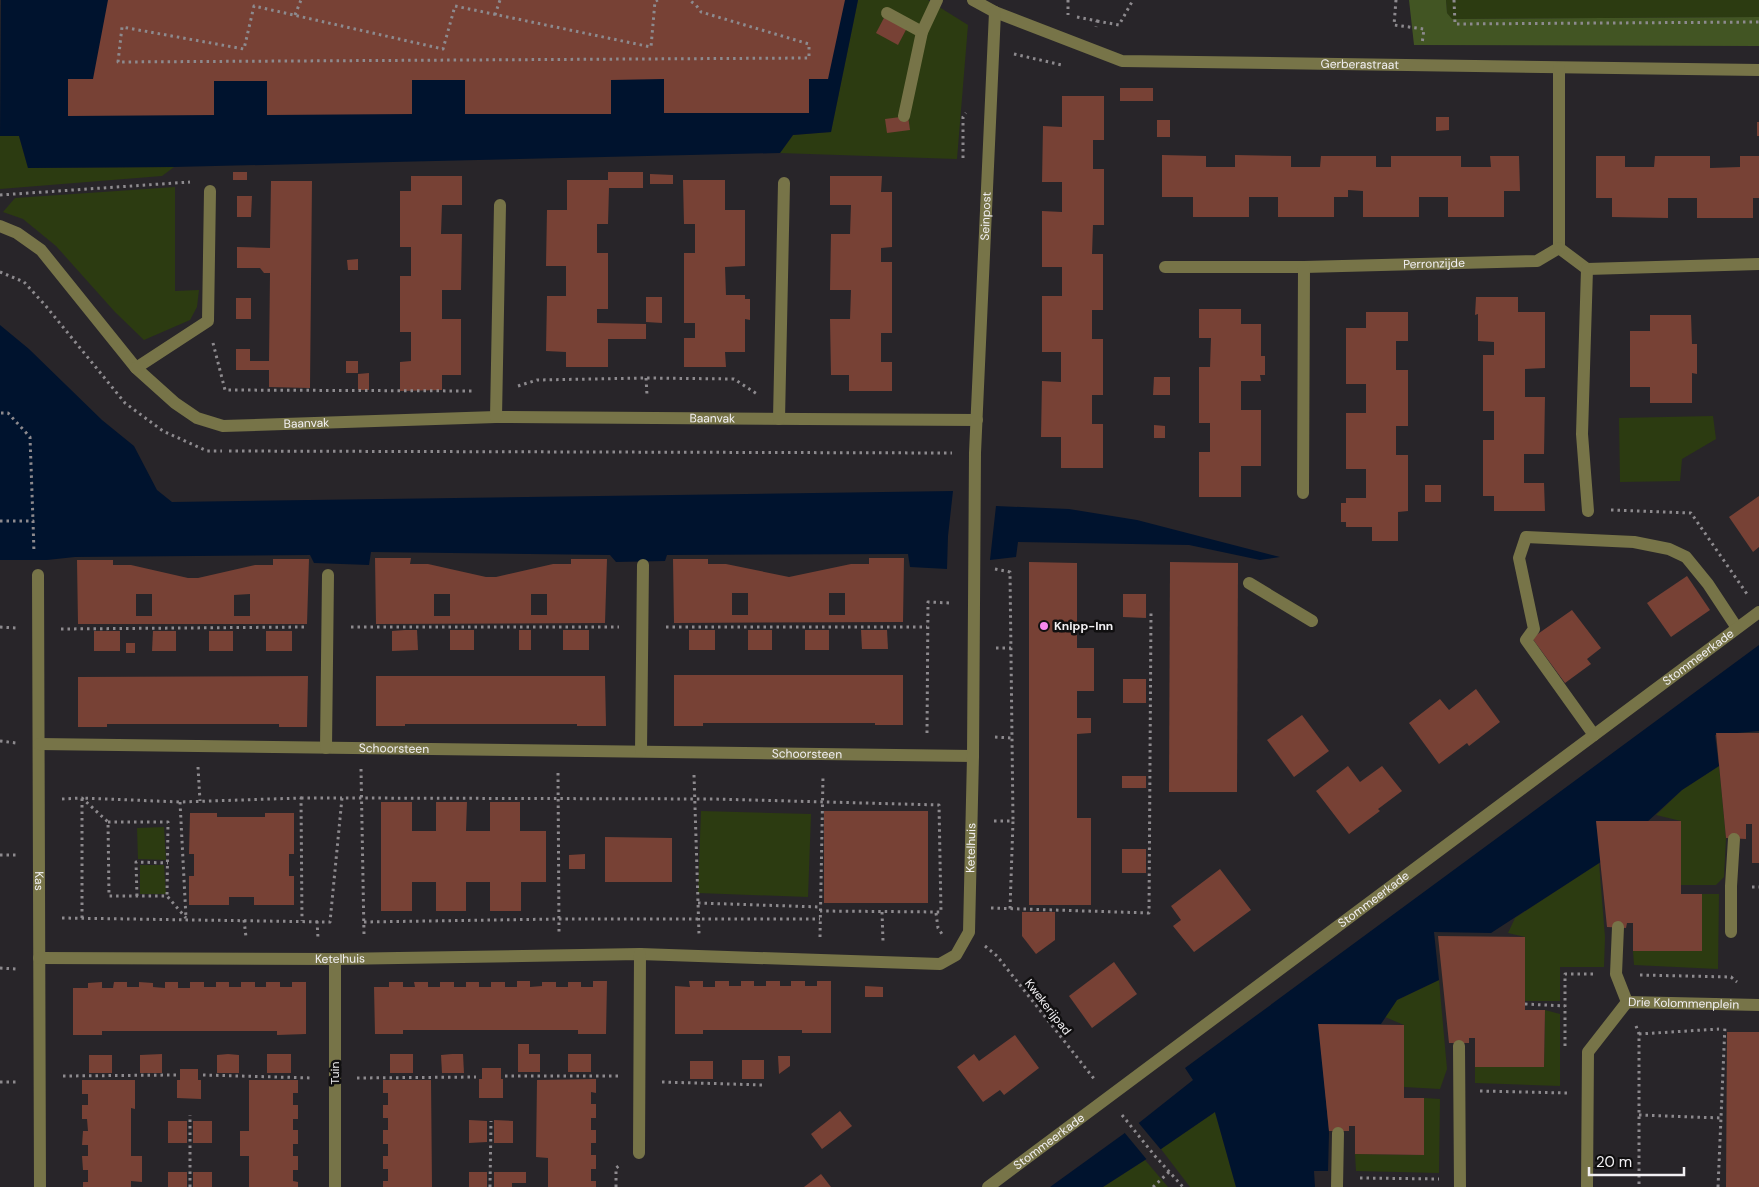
<svg xmlns="http://www.w3.org/2000/svg" width="1759" height="1187" font-family="'DM Sans',sans-serif">
<style>
.green{fill:#2c3b11}
.forest{fill:#425523}
.water{fill:#00132e}
.pier{fill:#282529}
.building{fill:#774135;fill-rule:evenodd}
.lines{fill:none;stroke-linecap:round;stroke-linejoin:round}
.path{stroke:#8d8a8e;stroke-width:3;stroke-dasharray:2.5 4;stroke-linecap:butt}
.minor{stroke:#777448;stroke-width:12}
.poi-dot{fill:#f688ed;stroke:#100f10;stroke-width:2}
.labels{text-anchor:middle;stroke-width:5;stroke-linejoin:round;paint-order:stroke}
.street-label{font-size:12px;fill:#f2f0f3;stroke:#100f10}
.poi-label{font-size:12px;font-weight:bold;fill:#f2f0f3;stroke:#100f10;text-anchor:start}
</style>
<rect width="100%" height="100%" fill="#282529"/>
<g class="green">
<polygon points="858,0 928,0 968,25 957,159 780,153 793,135 831,132"/>
<polygon points="1446,0 1759,0 1759,17 1451,19 1447,13"/>
<polygon points="0,136 19,136 28,168 174,167 162,176 0,189"/>
<polygon points="175,187 175,291 199,290 197,307 190,320 144,340 115,312 56,246 23,219 3,212 15,198"/>
<polygon points="1713,416 1716,439 1682,459 1680,481 1620,482 1619,418"/>
<polygon points="1719,766 1726,838 1724,877 1716,885 1681,885 1681,821 1656,815 1682,790"/>
<polygon points="701,811 811,814 808,897 698,893"/>
<polygon points="164,827 166,860 138,859 137,828"/>
<polygon points="1599,863 1605,937 1604,967 1560,967 1560,1001 1525,1001 1525,937 1508,933 1515,918"/>
<polygon points="140,865 164,865 166,894 140,894"/>
<polygon points="1702,894 1719,894 1718,969 1634,965 1633,951 1702,951"/>
<polygon points="1439,980 1447,1069 1440,1089 1404,1087 1404,1025 1385,1017 1397,1000"/>
<polygon points="1545,1010 1560,1014 1560,1086 1475,1083 1475,1067 1544,1067"/>
<polygon points="1424,1098 1440,1099 1439,1173 1356,1171 1355,1154 1424,1155"/>
<polygon points="1215,1112 1236,1187 1190,1187 1161,1149"/>
<polygon points="1145,1160 1168,1187 1103,1187"/>
</g>
<polygon class="forest" points="1409,0 1446,0 1447,13 1452,19 1759,17 1759,46 1414,45"/>
<g class="water">
<polygon points="1,0 858,0 831,132 793,135 780,153 174,167 28,168 19,136 0,136"/>
<polygon points="0,325 29,349 102,420 134,446 157,490 172,502 953,491 948,536 947,569 910,567 908,554 667,555 665,561 616,562 610,555 371,552 369,565 314,563 310,555 75,557 47,560 0,560"/>
<polygon points="996,506 1069,509 1137,520 1280,557 1260,560 1189,545 1018,542 1016,557 990,560"/>
<polygon points="1759,645 1759,731 1715,735 1719,766 1682,790 1610,856 1491,933 1434,932 1439,980 1397,1000 1381,1024 1319,1024 1329,1133 1328,1171 1314,1171 1315,1187 1236,1187 1215,1112 1145,1160 1103,1187 1050,1187 1140,1122 1193,1080 1185,1068"/>
</g>
<polygon class="pier" points="1137,1121 1162,1151 1148,1161 1124,1132"/>
<g class="building">
<polygon points="108,0 845,0 828,79 809,79 809,113 664,113 664,79 611,80 611,114 465,114 465,80 412,80 412,114 267,115 267,81 214,81 214,115 68,116 68,79 93,79"/>
<polygon points="886,14 908,26 898,45 876,33"/>
<rect x="1120" y="88" width="33" height="13"/>
<polygon points="1062,96 1104,96 1104,140 1093,140 1093,169 1104,169 1104,225 1093,225 1092,254 1103,254 1103,310 1092,310 1092,339 1103,339 1103,395 1092,395 1092,424 1103,424 1103,468 1061,468 1061,437 1041,437 1042,381 1061,382 1061,352 1042,352 1042,296 1062,296 1062,267 1042,267 1042,211 1062,212 1062,182 1042,182 1043,126 1062,127"/>
<polygon points="908,116 910,130 887,133 885,119"/>
<polygon points="1436,117 1449,117 1449,130 1436,131"/>
<rect x="1157" y="120" width="13" height="17"/>
<rect x="1757" y="122" width="2" height="14"/>
<polygon points="1162,155 1206,156 1206,167 1235,167 1235,155 1291,156 1291,167 1320,167 1321,156 1376,156 1376,167 1391,167 1391,156 1461,156 1461,167 1491,167 1490,156 1519,156 1520,191 1504,191 1504,217 1448,217 1448,197 1419,197 1419,217 1363,217 1363,191 1348,190 1348,197 1334,197 1334,217 1278,217 1278,197 1249,197 1249,217 1193,217 1193,197 1162,197"/>
<polygon points="1596,156 1625,156 1625,167 1654,167 1655,156 1710,156 1710,168 1740,167 1740,156 1759,156 1759,198 1753,198 1753,218 1697,218 1697,198 1668,198 1668,218 1612,217 1612,198 1596,198"/>
<rect x="233" y="172" width="14" height="8"/>
<polygon points="608,172 643,172 643,188 609,188 608,224 597,224 597,253 608,253 608,309 597,309 597,323 646,324 646,339 608,339 608,367 566,367 566,352 546,351 547,296 566,296 566,266 546,266 547,210 567,210 567,180 608,180"/>
<polygon points="650,174 673,175 673,184 650,184"/>
<polygon points="411,176 462,176 462,205 442,205 441,234 462,234 461,290 442,290 442,319 461,319 461,375 442,375 442,390 400,391 400,362 411,361 411,332 400,332 400,276 411,276 411,247 400,247 400,191 411,191"/>
<polygon points="830,176 882,176 881,192 892,192 892,247 881,248 881,262 892,262 892,333 881,333 881,362 892,362 892,391 849,391 849,375 831,375 830,319 850,319 851,290 830,290 831,234 850,234 851,205 830,205"/>
<polygon points="683,180 725,180 725,210 745,210 745,266 725,267 726,295 745,295 745,299 750,299 750,320 745,319 745,352 725,352 726,367 684,367 684,338 695,338 695,323 684,323 684,253 695,253 695,224 684,224"/>
<polygon points="271,181 312,181 310,388 269,387 269,370 236,370 236,349 250,349 250,361 269,361 270,273 264,273 260,268 237,268 237,247 270,248"/>
<polygon points="237,196 252,196 251,217 237,217"/>
<polygon points="358,259 358,270 348,270 347,260"/>
<polygon points="646,297 662,297 662,323 646,322"/>
<polygon points="1476,297 1518,297 1518,312 1545,312 1545,368 1525,369 1525,397 1545,397 1544,454 1524,454 1524,483 1544,483 1545,511 1494,511 1494,496 1483,496 1483,440 1494,440 1494,411 1483,411 1483,355 1494,355 1494,342 1478,341 1478,314 1475,315"/>
<rect x="236" y="298" width="15" height="21"/>
<polygon points="1199,309 1241,309 1241,324 1261,324 1261,356 1265,356 1265,375 1260,375 1261,381 1241,381 1241,410 1261,410 1261,466 1241,466 1241,497 1199,497 1199,452 1210,452 1210,423 1199,423 1199,367 1210,367 1211,338 1199,338"/>
<polygon points="1366,312 1408,312 1408,341 1396,341 1396,370 1408,370 1408,426 1396,426 1396,455 1408,455 1408,511 1398,512 1398,541 1372,541 1372,527 1346,527 1346,522 1341,522 1341,503 1346,503 1346,498 1366,498 1366,469 1346,469 1346,413 1366,413 1366,384 1346,384 1346,328 1366,328"/>
<polygon points="1650,315 1691,315 1692,344 1697,344 1697,374 1692,373 1692,403 1650,403 1650,387 1630,387 1630,331 1650,331"/>
<rect x="346" y="361" width="12" height="12"/>
<polygon points="369,373 369,390 358,390 358,374"/>
<polygon points="1154,377 1170,377 1170,395 1153,395"/>
<polygon points="1154,425 1165,426 1165,438 1154,438"/>
<rect x="1425" y="485" width="16" height="17"/>
<polygon points="1759,496 1759,547 1753,552 1729,517"/>
<path d="M 375,558 L 411,558 L 410,564 L 428,564 L 486,577 L 496,577 L 553,564 L 571,564 L 571,559 L 607,559 L 605,623 L 376,624 ZM 434,594 L 450,594 L 450,616 L 434,616 ZM 531,594 L 547,594 L 547,615 L 531,615 Z"/>
<path d="M 869,558 L 904,558 L 903,622 L 674,623 L 673,559 L 708,559 L 708,564 L 726,564 L 789,577 L 851,564 L 869,564 ZM 732,593 L 748,593 L 748,615 L 732,615 ZM 829,593 L 845,593 L 845,615 L 829,615 Z"/>
<path d="M 273,559 L 309,559 L 307,624 L 78,624 L 77,560 L 113,560 L 113,565 L 131,565 L 188,578 L 198,578 L 255,565 L 273,565 ZM 136,594 L 152,594 L 152,616 L 136,616 ZM 250,594 L 250,616 L 234,616 L 234,595 Z"/>
<polygon points="1029,562 1077,563 1077,648 1094,648 1094,691 1077,691 1077,718 1091,718 1091,733 1077,734 1077,818 1091,818 1091,905 1029,905"/>
<polygon points="1170,562 1238,563 1237,792 1169,792"/>
<polygon points="1687,576 1710,610 1671,637 1647,603"/>
<polygon points="1123,594 1146,594 1146,618 1123,617"/>
<polygon points="1572,610 1601,648 1587,659 1591,664 1565,683 1532,638"/>
<polygon points="405,630 417,630 418,650 392,651 392,631"/>
<rect x="450" y="630" width="24" height="20"/>
<rect x="519" y="630" width="12" height="20"/>
<rect x="563" y="630" width="26" height="20"/>
<rect x="689" y="630" width="26" height="20"/>
<rect x="748" y="630" width="24" height="20"/>
<rect x="805" y="630" width="24" height="20"/>
<polygon points="861,630 887,630 888,649 862,649"/>
<rect x="94" y="631" width="26" height="20"/>
<polygon points="153,631 176,631 176,651 152,651"/>
<rect x="209" y="631" width="24" height="20"/>
<rect x="266" y="631" width="26" height="20"/>
<rect x="126" y="643" width="9" height="10"/>
<polygon points="674,675 903,675 903,725 875,725 875,723 703,723 703,726 674,726"/>
<polygon points="308,676 307,727 279,727 279,724 107,724 107,727 78,727 78,677"/>
<polygon points="376,676 605,676 606,726 577,726 577,724 405,724 405,726 376,726"/>
<rect x="1123" y="679" width="23" height="24"/>
<polygon points="1476,689 1500,722 1469,746 1467,743 1439,764 1409,723 1440,699 1449,710"/>
<polygon points="1302,715 1329,751 1294,777 1267,740"/>
<polygon points="1716,733 1759,733 1759,863 1752,863 1752,824 1746,824 1746,839 1726,838"/>
<polygon points="1348,766 1360,782 1382,766 1402,791 1378,809 1380,811 1349,834 1316,791"/>
<rect x="1122" y="776" width="24" height="12"/>
<polygon points="381,802 412,802 412,831 436,831 436,802 467,802 466,831 490,831 490,802 520,802 520,831 546,831 546,882 521,882 521,911 490,911 490,882 466,882 466,911 436,911 436,882 412,882 412,911 381,911"/>
<rect x="824" y="811" width="104" height="92"/>
<polygon points="190,813 217,813 217,817 265,817 265,813 294,813 294,854 289,854 289,876 294,876 294,905 254,905 254,897 229,897 229,905 189,905 189,876 194,876 194,854 189,854"/>
<polygon points="1596,821 1681,821 1681,894 1702,894 1702,951 1633,951 1633,923 1627,923 1626,928 1607,927"/>
<polygon points="605,837 672,838 672,882 605,882"/>
<rect x="1122" y="849" width="24" height="24"/>
<polygon points="585,854 585,869 569,869 569,855"/>
<polygon points="1220,869 1251,910 1194,952 1173,926 1181,920 1171,906"/>
<polygon points="1022,912 1055,912 1055,940 1036,954 1022,936"/>
<polygon points="1438,936 1525,937 1525,1010 1545,1010 1544,1067 1475,1067 1475,1038 1469,1038 1469,1043 1449,1043"/>
<polygon points="1114,962 1137,994 1092,1028 1069,996"/>
<polygon points="517,981 530,981 530,987 542,986 542,982 556,982 556,987 568,987 568,982 581,982 581,987 593,987 593,981 607,981 606,1034 578,1034 578,1030 403,1030 403,1034 375,1034 374,987 389,987 389,982 403,982 403,987 415,987 414,982 428,982 428,987 440,987 440,982 454,982 454,987 466,987 466,982 479,982 479,987 491,987 491,982 505,982 505,987 517,987"/>
<polygon points="689,981 703,981 703,987 715,987 715,981 729,981 729,986 741,986 741,981 754,981 754,986 766,986 766,981 780,981 780,986 791,986 791,981 805,981 805,986 817,986 817,981 831,981 831,1033 802,1033 802,1030 703,1030 703,1034 675,1034 675,986 690,987"/>
<polygon points="102,982 102,988 113,988 114,982 127,982 127,987 139,987 139,982 153,983 153,987 165,988 165,982 178,982 178,988 190,988 190,982 204,982 204,987 216,987 216,982 229,982 229,987 241,987 241,982 255,982 255,987 266,987 266,982 280,982 280,987 292,987 292,982 306,982 306,1034 277,1035 277,1031 102,1031 102,1035 73,1035 73,988 88,988 88,983"/>
<polygon points="865,986 883,987 883,997 865,997"/>
<polygon points="1318,1024 1404,1025 1404,1098 1424,1098 1424,1155 1355,1154 1355,1126 1349,1126 1349,1131 1329,1131"/>
<polygon points="1727,1032 1759,1032 1759,1187 1726,1187"/>
<polygon points="1015,1035 1039,1068 1004,1095 1000,1090 983,1102 957,1067 974,1054 979,1061"/>
<polygon points="518,1044 529,1044 529,1054 540,1054 540,1072 518,1072"/>
<polygon points="162,1054 162,1073 140,1073 140,1055"/>
<polygon points="228,1054 239,1055 239,1073 217,1073 217,1055"/>
<rect x="267" y="1054" width="24" height="19"/>
<rect x="390" y="1054" width="23" height="19"/>
<polygon points="452,1054 463,1054 464,1073 442,1073 441,1055"/>
<rect x="568" y="1054" width="23" height="18"/>
<rect x="89" y="1055" width="23" height="18"/>
<polygon points="778,1056 790,1056 790,1066 779,1074"/>
<rect x="742" y="1060" width="22" height="19"/>
<rect x="690" y="1061" width="23" height="18"/>
<polygon points="482,1068 501,1068 501,1079 503,1079 503,1098 479,1098 479,1079 482,1079"/>
<polygon points="180,1069 198,1069 198,1080 201,1080 201,1099 177,1098 177,1080 180,1080"/>
<polygon points="596,1079 596,1093 591,1092 591,1104 596,1104 596,1118 591,1118 591,1130 596,1130 596,1143 591,1143 591,1155 596,1155 596,1169 591,1169 591,1181 596,1181 596,1187 548,1187 548,1158 536,1157 537,1080"/>
<polygon points="82,1080 135,1080 135,1109 131,1108 131,1156 142,1156 142,1182 131,1181 131,1187 83,1187 83,1182 88,1182 88,1170 83,1170 82,1156 88,1156 88,1145 82,1145 83,1131 88,1131 87,1119 82,1119 82,1105 88,1105 88,1094 82,1094"/>
<polygon points="249,1080 298,1080 298,1093 293,1093 293,1105 298,1105 298,1119 293,1119 293,1130 298,1130 298,1144 293,1144 293,1156 298,1156 298,1170 293,1170 293,1181 298,1182 298,1187 249,1187 249,1156 240,1156 240,1131 249,1131"/>
<polygon points="383,1080 431,1080 432,1187 383,1187 383,1181 388,1181 388,1169 383,1169 383,1156 388,1156 388,1144 383,1144 383,1130 388,1130 388,1118 383,1118 383,1105 388,1105 388,1093 383,1093"/>
<polygon points="840,1111 852,1126 822,1149 811,1134"/>
<polygon points="469,1120 487,1121 487,1142 469,1143"/>
<polygon points="494,1120 513,1121 513,1143 494,1143"/>
<rect x="168" y="1121" width="19" height="22"/>
<rect x="193" y="1121" width="19" height="22"/>
<rect x="168" y="1172" width="19" height="15"/>
<rect x="193" y="1172" width="19" height="15"/>
<rect x="469" y="1172" width="18" height="15"/>
<polygon points="494,1172 526,1172 526,1183 512,1183 512,1187 494,1187"/>
<polygon points="821,1174 831,1187 804,1187"/>
</g>
<g class="lines">
<g class="path">
<polyline points="658,0 655,1 651,47 455,6 443,49 254,6 244,49 122,27 118,62 809,58 809,44 701,12 696,5 689,0"/>
<polyline points="1068,0 1068,15"/>
<polyline points="1396,0 1394,25 1424,29 1422,44"/>
<polyline points="1454,0 1455,24 1759,22"/>
<polyline points="295,15 301,0"/>
<polyline points="495,15 500,0"/>
<polyline points="1077,17 1097,21 1096,27"/>
<polyline points="1097,21 1119,25 1133,0"/>
<polyline points="1014,54 1062,65"/>
<polyline points="963,158 963,117 966,113"/>
<polyline points="0,195 190,182"/>
<polyline points="0,272 24,282 45,305 125,403 163,431 207,451 222,451"/>
<polyline points="213,343 225,390 475,391"/>
<polyline points="646,378 647,395"/>
<polyline points="518,386 537,380 646,378 734,379 757,394"/>
<polyline points="1,413 8,413 30,437 33,521"/>
<polyline points="229,451 952,453"/>
<polyline points="1611,510 1691,513 1747,594"/>
<polyline points="0,521 33,521 34,553"/>
<polyline points="995,569 1010,572 1013,821"/>
<polyline points="0,627 17,628"/>
<polyline points="351,627 619,627"/>
<polyline points="666,627 927,627"/>
<polyline points="61,629 304,627"/>
<polyline points="996,648 1011,648"/>
<polyline points="927,733 928,602 951,603"/>
<polyline points="995,737 1012,738"/>
<polyline points="0,741 16,743"/>
<polyline points="198,767 200,801"/>
<polyline points="361,769 364,935"/>
<polyline points="558,773 559,932"/>
<polyline points="694,775 699,934"/>
<polyline points="301,798 342,798"/>
<polyline points="62,799 82,798 108,822 109,896 167,896 186,918"/>
<polyline points="180,802 186,918"/>
<polyline points="994,821 1013,821 1010,909"/>
<polyline points="108,822 168,822 167,896"/>
<polyline points="0,855 16,855"/>
<polyline points="1752,887 1759,887"/>
<polyline points="137,896 136,862 168,863"/>
<polyline points="698,903 820,907"/>
<polyline points="991,908 1149,913 1151,612"/>
<polyline points="882,912 883,941"/>
<polyline points="936,913 938,928 942,934"/>
<polyline points="62,918 330,922 342,798 714,799 939,805 941,912 820,911"/>
<polyline points="82,918 82,798 180,802 301,798 302,921"/>
<polyline points="244,920 246,937"/>
<polyline points="317,921 318,938"/>
<polyline points="364,922 559,919 820,919"/>
<polyline points="820,937 823,776"/>
<polyline points="985,946 997,956 1095,1080"/>
<polyline points="0,968 16,969"/>
<polyline points="1640,975 1731,977 1737,982"/>
<polyline points="1525,1004 1565,1006"/>
<polyline points="1636,1026 1639,1034 1639,1187"/>
<polyline points="1639,1034 1719,1029"/>
<polyline points="1565,1046 1565,974 1594,974"/>
<polyline points="203,1075 313,1078"/>
<polyline points="63,1076 176,1075"/>
<polyline points="505,1076 619,1076"/>
<polyline points="357,1078 476,1077"/>
<polyline points="0,1082 17,1082"/>
<polyline points="662,1082 763,1085"/>
<polyline points="1480,1091 1567,1093"/>
<polyline points="1122,1115 1155,1156 1183,1187"/>
<polyline points="1639,1115 1721,1118"/>
<polyline points="1360,1178 1439,1179"/>
<polyline points="190,1187 190,1115"/>
<polyline points="490,1187 491,1121"/>
<polyline points="616,1187 616,1168 620,1165"/>
<polyline points="1153,1187 1170,1171"/>
<polyline points="1718,1187 1725,1025"/>
</g>
<g class="minor">
<path id="s1" d="M 973,0 L 995,12 L 1122,61 L 1759,70"/>
<polyline points="887,13 922,32"/>
<polyline points="1559,68 1559,248"/>
<polyline points="904,116 922,32 937,0"/>
<path id="s2" d="M 0,226 L 17,233 L 41,250 L 136,368 L 175,403 L 197,418 L 223,426 L 496,417 L 977,420"/>
<polyline points="1559,248 1587,269 1759,264"/>
<path id="s3" d="M 1165,267 L 1304,267 L 1537,261 L 1559,248"/>
<polyline points="1587,269 1582,434 1588,511"/>
<polyline points="136,368 208,321 210,191"/>
<polyline points="496,417 500,205"/>
<polyline points="779,419 784,183"/>
<polyline points="1303,493 1304,267"/>
<path id="s4" d="M 38,575 L 40,1187"/>
<polyline points="1249,583 1312,621"/>
<polyline points="1594,735 1526,640 1534,629 1519,558 1526,537 1634,542 1669,549 1686,557 1708,584 1737,628"/>
<path id="s5" d="M 39,744 L 973,756"/>
<polyline points="326,748 328,575"/>
<polyline points="641,751 643,565"/>
<polyline points="1618,927 1616,974 1627,1002"/>
<polyline points="1731,932 1731,886 1734,839"/>
<path id="s6" d="M 39,958 L 335,959 L 640,954 L 940,964 L 956,955 L 969,932 L 973,756 L 975,453 L 995,12"/>
<polyline points="335,959 335,1187"/>
<polyline points="1459,1046 1460,1187"/>
<polyline points="639,1153 640,954"/>
<path id="s7" d="M 988,1187 L 1759,612"/>
<polyline points="1337,1187 1338,1133"/>
<path id="s8" d="M 1587,1187 L 1588,1052 L 1627,1002 L 1759,1005"/>
</g>
</g>
<circle class="poi-dot" cx="1044" cy="626" r="5"/>
<g class="labels">
<g class="street-label">
<text dy="4" stroke="none"><textPath href="#s1" startOffset="399">Gerberastraat</textPath></text>
<text dy="4" stroke="none"><textPath href="#s6" startOffset="1662">Seinpost</textPath></text>
<text dy="4" stroke="none"><textPath href="#s3" startOffset="269">Perronzijde</textPath></text>
<text dy="4" stroke="none"><textPath href="#s2" startOffset="795">Baanvak</textPath></text>
<text dy="4" stroke="none"><textPath href="#s2" startOffset="389">Baanvak</textPath></text>
<text dy="4" stroke="none"><textPath href="#s7" startOffset="886">Stommeerkade</textPath></text>
<text dy="4" stroke="none"><textPath href="#s5" startOffset="355">Schoorsteen</textPath></text>
<text dy="4" stroke="none"><textPath href="#s5" startOffset="768">Schoorsteen</textPath></text>
<text dy="4" stroke="none"><textPath href="#s6" startOffset="1030">Ketelhuis</textPath></text>
<text dy="4" stroke="none"><textPath href="#s4" startOffset="306">Kas</textPath></text>
<text dy="4" stroke="none"><textPath href="#s7" startOffset="481">Stommeerkade</textPath></text>
<text dy="4" stroke="none"><textPath href="#s6" startOffset="301">Ketelhuis</textPath></text>
<text dy="4" stroke="none"><textPath href="#s8" startOffset="255">Drie Kolommenplein</textPath></text>
<text transform="translate(1048 1007) rotate(52)" y="4">Kwekerijpad</text>
<text transform="translate(335 1073) rotate(-90)" y="4">Tuin</text>
<text dy="4" stroke="none"><textPath href="#s7" startOffset="76">Stommeerkade</textPath></text>
</g>
<g class="poi-label">
<text x="1054" y="630">Knipp-Inn</text>
</g>
</g>
<path d="M1589 1167v8h95v-8" fill="none" stroke="#f2f0f3" stroke-width="2.5"/>
<text x="1596" y="1167" font-size="15" fill="#f2f0f3" stroke="#100f10" stroke-width="4" paint-order="stroke">20 m</text>
</svg>
